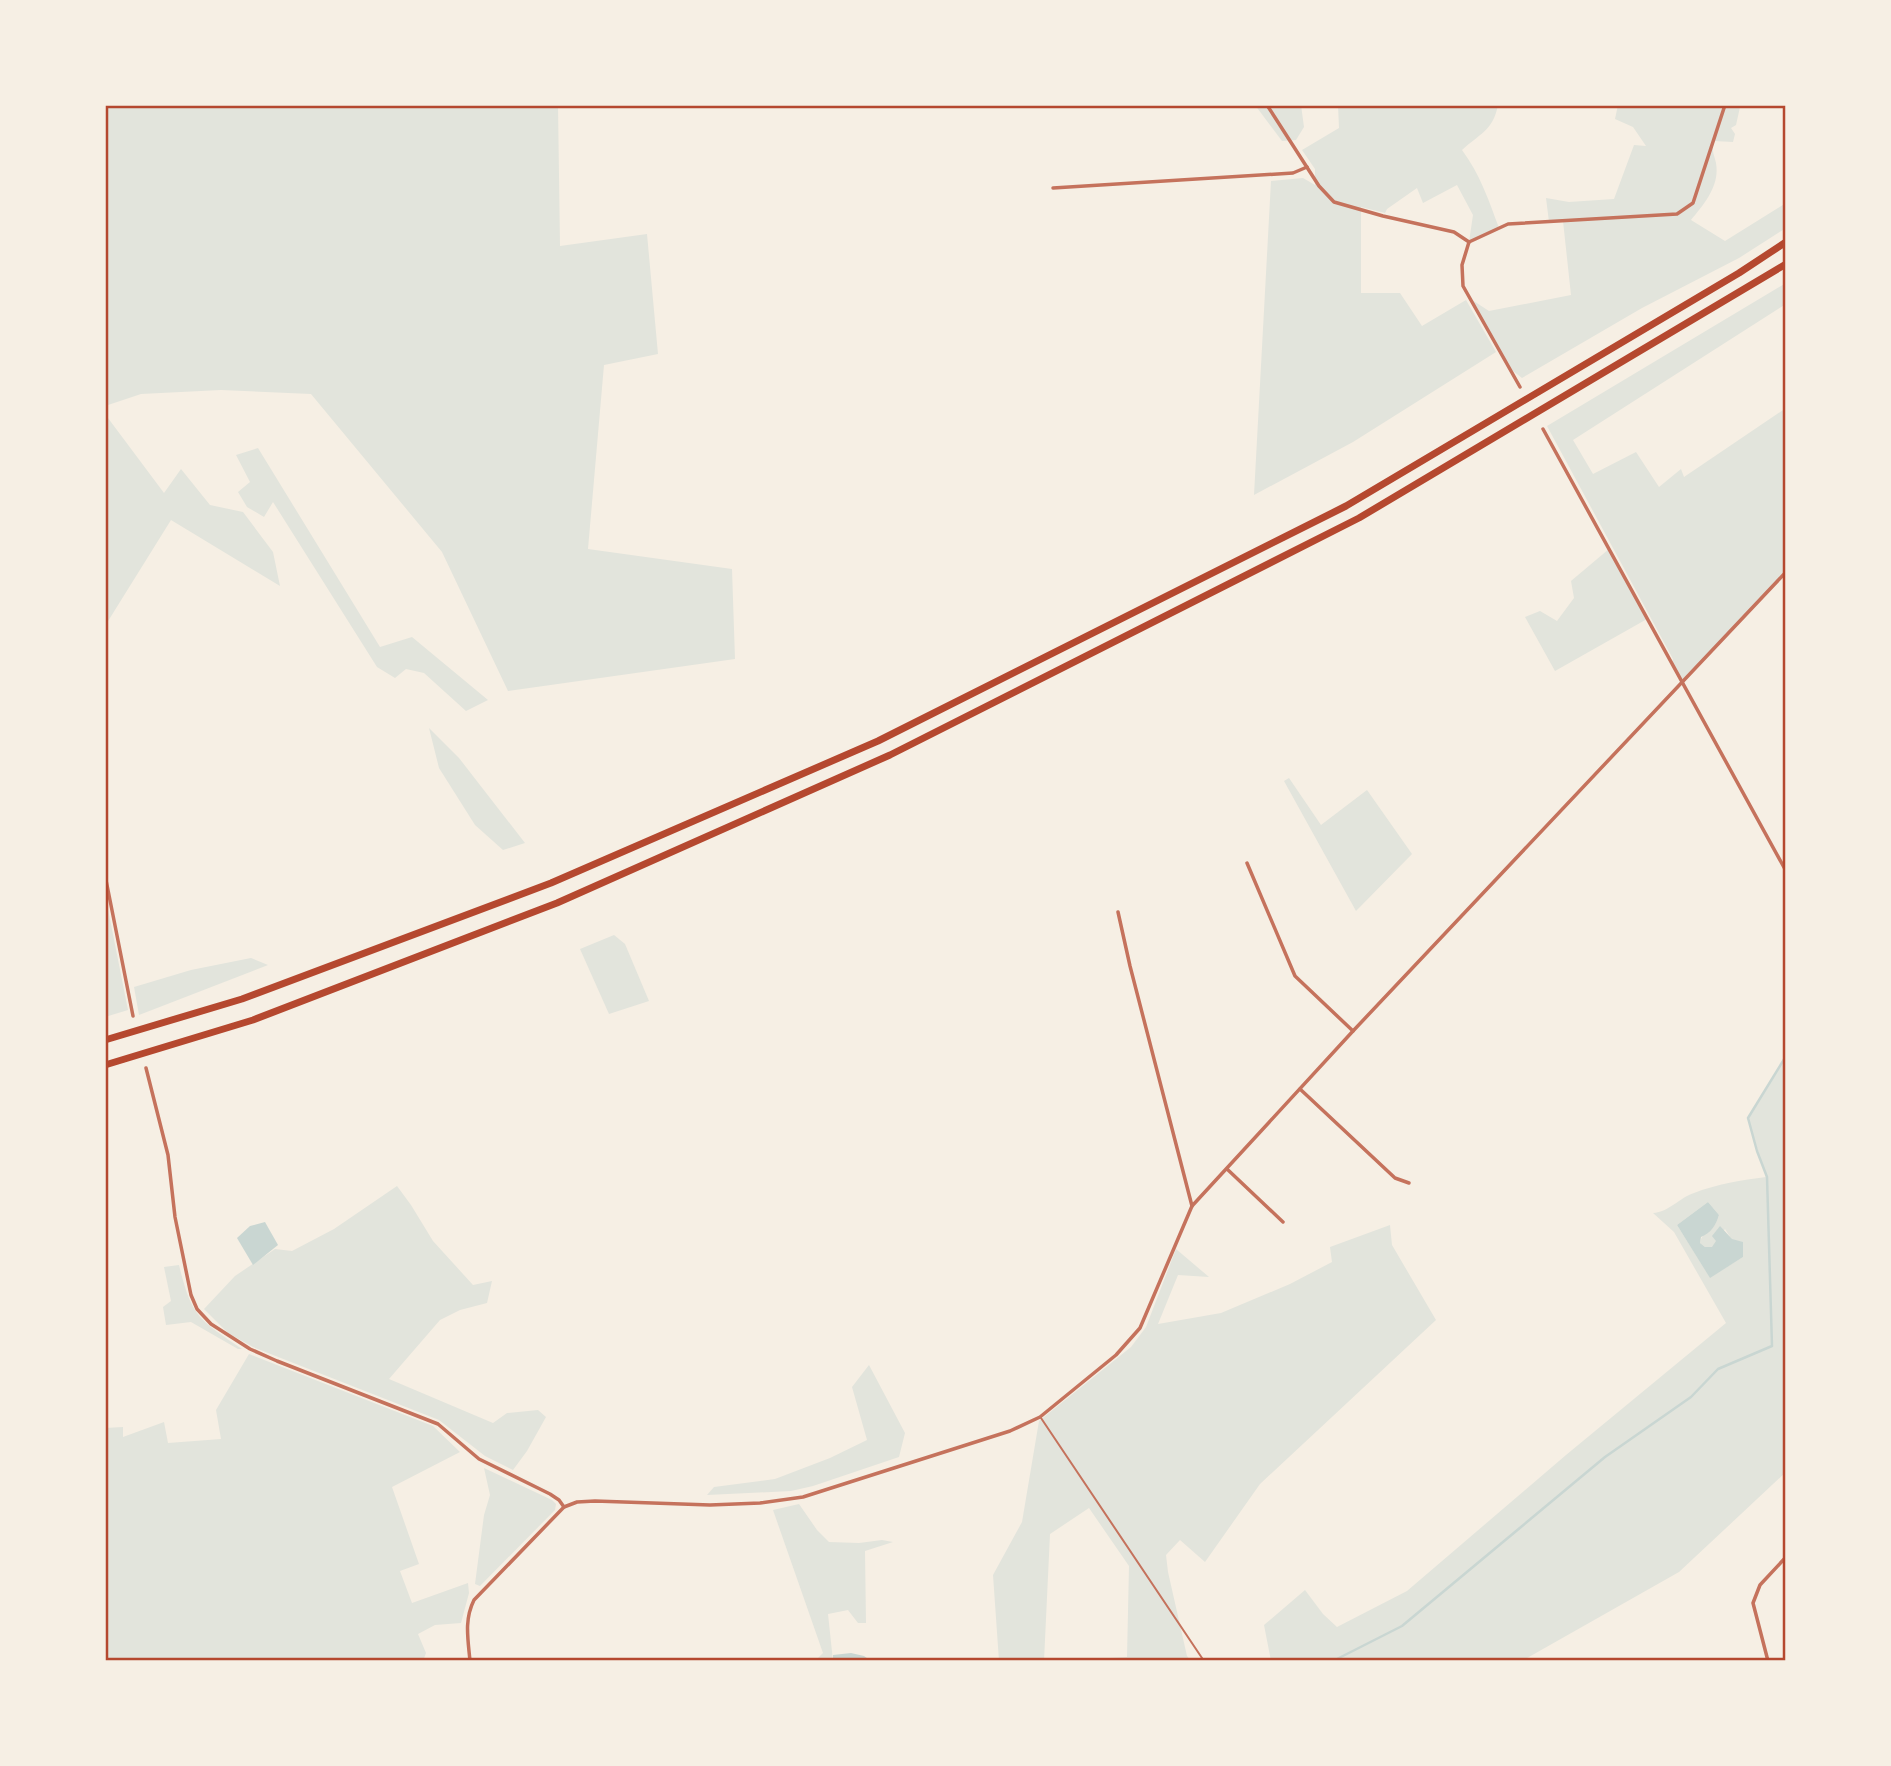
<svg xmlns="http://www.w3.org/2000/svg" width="1891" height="1766" font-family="Lora,serif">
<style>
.green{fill:#e2e4dc;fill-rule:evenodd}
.water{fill:#c9d6d2}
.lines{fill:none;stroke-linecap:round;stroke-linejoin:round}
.stream{stroke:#c9d6d2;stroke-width:2.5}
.service{stroke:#c5725c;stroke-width:2}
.minor{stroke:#c5725c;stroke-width:3.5}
.motorway{stroke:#b5482f;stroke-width:7}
.neatline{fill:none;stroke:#b5482f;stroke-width:2.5}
</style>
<rect width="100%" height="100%" fill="#f6efe4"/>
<g class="green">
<polygon points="105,105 558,105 560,246 647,234 658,354 604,365 588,549 732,569 735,659 508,691 442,552 311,394 221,390 141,394 105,406"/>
<polygon points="1255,105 1301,105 1304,127 1296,140 1282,141"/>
<path d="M 1338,105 L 1498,105 C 1493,131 1479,134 1462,150 C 1480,174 1489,201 1499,228 L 1469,242 L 1473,215 L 1457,185 L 1423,203 L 1417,188 L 1387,209 L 1385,213 L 1361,207 L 1361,293 L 1400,293 L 1422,326 L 1466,300 L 1496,352 L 1353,442 L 1254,495 L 1271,181 L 1303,178 L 1315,185 L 1315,169 L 1302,150 L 1339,128 Z"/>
<path d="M 1618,105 L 1735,105 L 1740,107 L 1736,125 L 1731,128 L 1735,134 L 1733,142 L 1714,141 C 1711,150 1714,154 1716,163 C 1720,186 1704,204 1691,220 L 1725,241 L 1786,203 L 1786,228 L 1739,258 L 1642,308 L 1522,378 L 1509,368 L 1469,298 L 1489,311 L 1571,295 L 1563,221 L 1549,222 L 1546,198 L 1569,202 L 1614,199 L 1634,145 L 1646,146 L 1633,127 L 1615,119 Z"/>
<polygon points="1786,283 1786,304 1573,440 1593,474 1636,452 1659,487 1681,469 1684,477 1786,408 1786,572 1683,683 1672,664 1673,659 1547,426"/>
<polygon points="105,414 164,493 181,469 210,505 243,512 273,552 280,586 171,520 105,626"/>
<polygon points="258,448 380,647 412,637 488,700 466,711 424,673 406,669 395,678 377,667 273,502 264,517 247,507 238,492 250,482 236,455"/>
<polygon points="1609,549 1647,619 1555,671 1525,617 1540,611 1557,621 1574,598 1571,581"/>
<polygon points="429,728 459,758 525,843 503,850 475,825 439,768"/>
<polygon points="1289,778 1321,825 1367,790 1412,854 1356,911 1284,781"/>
<polygon points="105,894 128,1010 105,1017"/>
<polygon points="614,935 625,944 649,1001 609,1014 580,949"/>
<polygon points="251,958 268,965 139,1015 134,987 191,970"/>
<path d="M 1786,1056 L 1786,1472 L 1679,1572 L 1522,1661 L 1271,1661 L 1264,1625 L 1305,1590 L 1323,1614 L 1337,1627 L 1407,1591 L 1566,1455 L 1726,1323 L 1674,1232 L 1653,1213 C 1669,1212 1679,1198 1694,1193 C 1717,1184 1742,1180 1766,1177 L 1748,1118 ZM 1708,1202 L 1719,1215 C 1716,1227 1702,1231 1700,1243 L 1705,1247 L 1712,1248 L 1725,1229 L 1743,1257 L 1710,1277 L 1677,1225 Z"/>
<polygon points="397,1186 411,1205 433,1241 473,1285 492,1281 487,1303 460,1310 440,1320 389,1379 493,1423 507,1413 538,1410 546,1417 527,1451 513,1470 485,1456 439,1420 253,1347 228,1333 204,1309 235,1276 275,1249 292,1251 334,1229"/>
<polygon points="1390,1225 1392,1245 1436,1320 1260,1484 1205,1562 1180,1540 1166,1555 1168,1572 1187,1656 1191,1661 1060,1661 1127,1657 1129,1566 1089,1508 1050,1534 1044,1661 999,1661 993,1575 1022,1522 1039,1421 1131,1347 1146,1327 1176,1249 1209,1277 1178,1275 1158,1324 1221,1313 1290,1284 1332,1262 1330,1247"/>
<path d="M 179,1265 C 192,1318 199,1319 242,1349 L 238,1349 L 191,1322 L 166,1325 L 163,1307 L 171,1301 L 164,1267 Z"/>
<polygon points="249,1354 433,1426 460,1452 392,1487 419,1564 400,1571 412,1603 468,1583 469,1593 461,1623 435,1625 418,1634 426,1653 423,1661 105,1661 105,1428 123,1427 123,1437 164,1422 168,1443 221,1439 216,1410"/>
<polygon points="869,1365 905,1433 899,1457 813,1486 791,1491 707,1495 714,1487 775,1479 830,1458 867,1440 852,1387"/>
<polygon points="484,1468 552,1500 556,1504 555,1510 480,1586 475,1584 484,1515 490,1495"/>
<polygon points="799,1504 817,1530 829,1542 859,1543 882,1540 893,1542 865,1551 866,1623 858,1623 848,1610 828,1614 833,1661 815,1661 823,1653 773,1510"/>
</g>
<g class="water">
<path d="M 1708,1202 L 1719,1215 C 1716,1225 1711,1233 1701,1237 L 1700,1243 L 1705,1247 L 1712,1247 L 1716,1241 L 1712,1236 L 1720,1226 L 1732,1239 L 1743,1242 L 1743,1257 L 1710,1278 L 1677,1225 Z"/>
<polygon points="265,1222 278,1245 253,1265 237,1238 250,1226"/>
<polygon points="851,1653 864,1656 871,1661 833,1661 833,1655"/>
</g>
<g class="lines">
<polyline class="stream" points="1333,1661 1402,1626 1605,1457 1691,1397 1718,1369 1772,1346 1767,1177 1757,1151 1748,1118 1786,1056"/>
<polyline class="service" points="1041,1418 1204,1661"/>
<g class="minor">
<polyline points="1267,105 1319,186 1334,202 1383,216 1454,232 1469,242"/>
<polyline points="1053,188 1293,173 1307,167"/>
<polyline points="1469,242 1508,224 1677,214 1693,203 1725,105"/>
<polyline points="1469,242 1462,265 1463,286 1520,387"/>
<polyline points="1543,429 1786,871"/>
<polyline points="1247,863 1295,976 1353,1031"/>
<polyline points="105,875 133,1016"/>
<polyline points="1118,912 1130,966 1192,1206"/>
<polyline points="146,1068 168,1155 175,1217 191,1295 197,1309 211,1324 250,1349 277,1361 438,1424 479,1459 550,1494 559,1500 564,1507"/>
<polyline points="1300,1089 1395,1178 1409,1183"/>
<polyline points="1227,1169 1283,1222"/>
<path d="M 470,1661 C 468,1639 464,1620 474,1600 L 564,1507 L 577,1502 L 595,1501 L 710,1505 L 760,1503 L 803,1497 L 1010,1431 L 1040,1417 L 1116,1355 L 1140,1328 L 1192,1206 L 1353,1031 L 1786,572"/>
<polyline points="1637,1661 1644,1661"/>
<polyline points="1768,1661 1753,1603 1760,1585 1786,1557"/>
</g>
<g class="motorway">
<polyline points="105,1040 242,999 551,883 878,741 1346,506 1739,273 1786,242"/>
<polyline points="105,1065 253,1020 557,903 890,755 1359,518 1786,264"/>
</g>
</g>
<rect width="1891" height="1766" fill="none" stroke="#f6efe4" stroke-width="214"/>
<rect x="107" y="107" width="1677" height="1552" class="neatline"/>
</svg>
